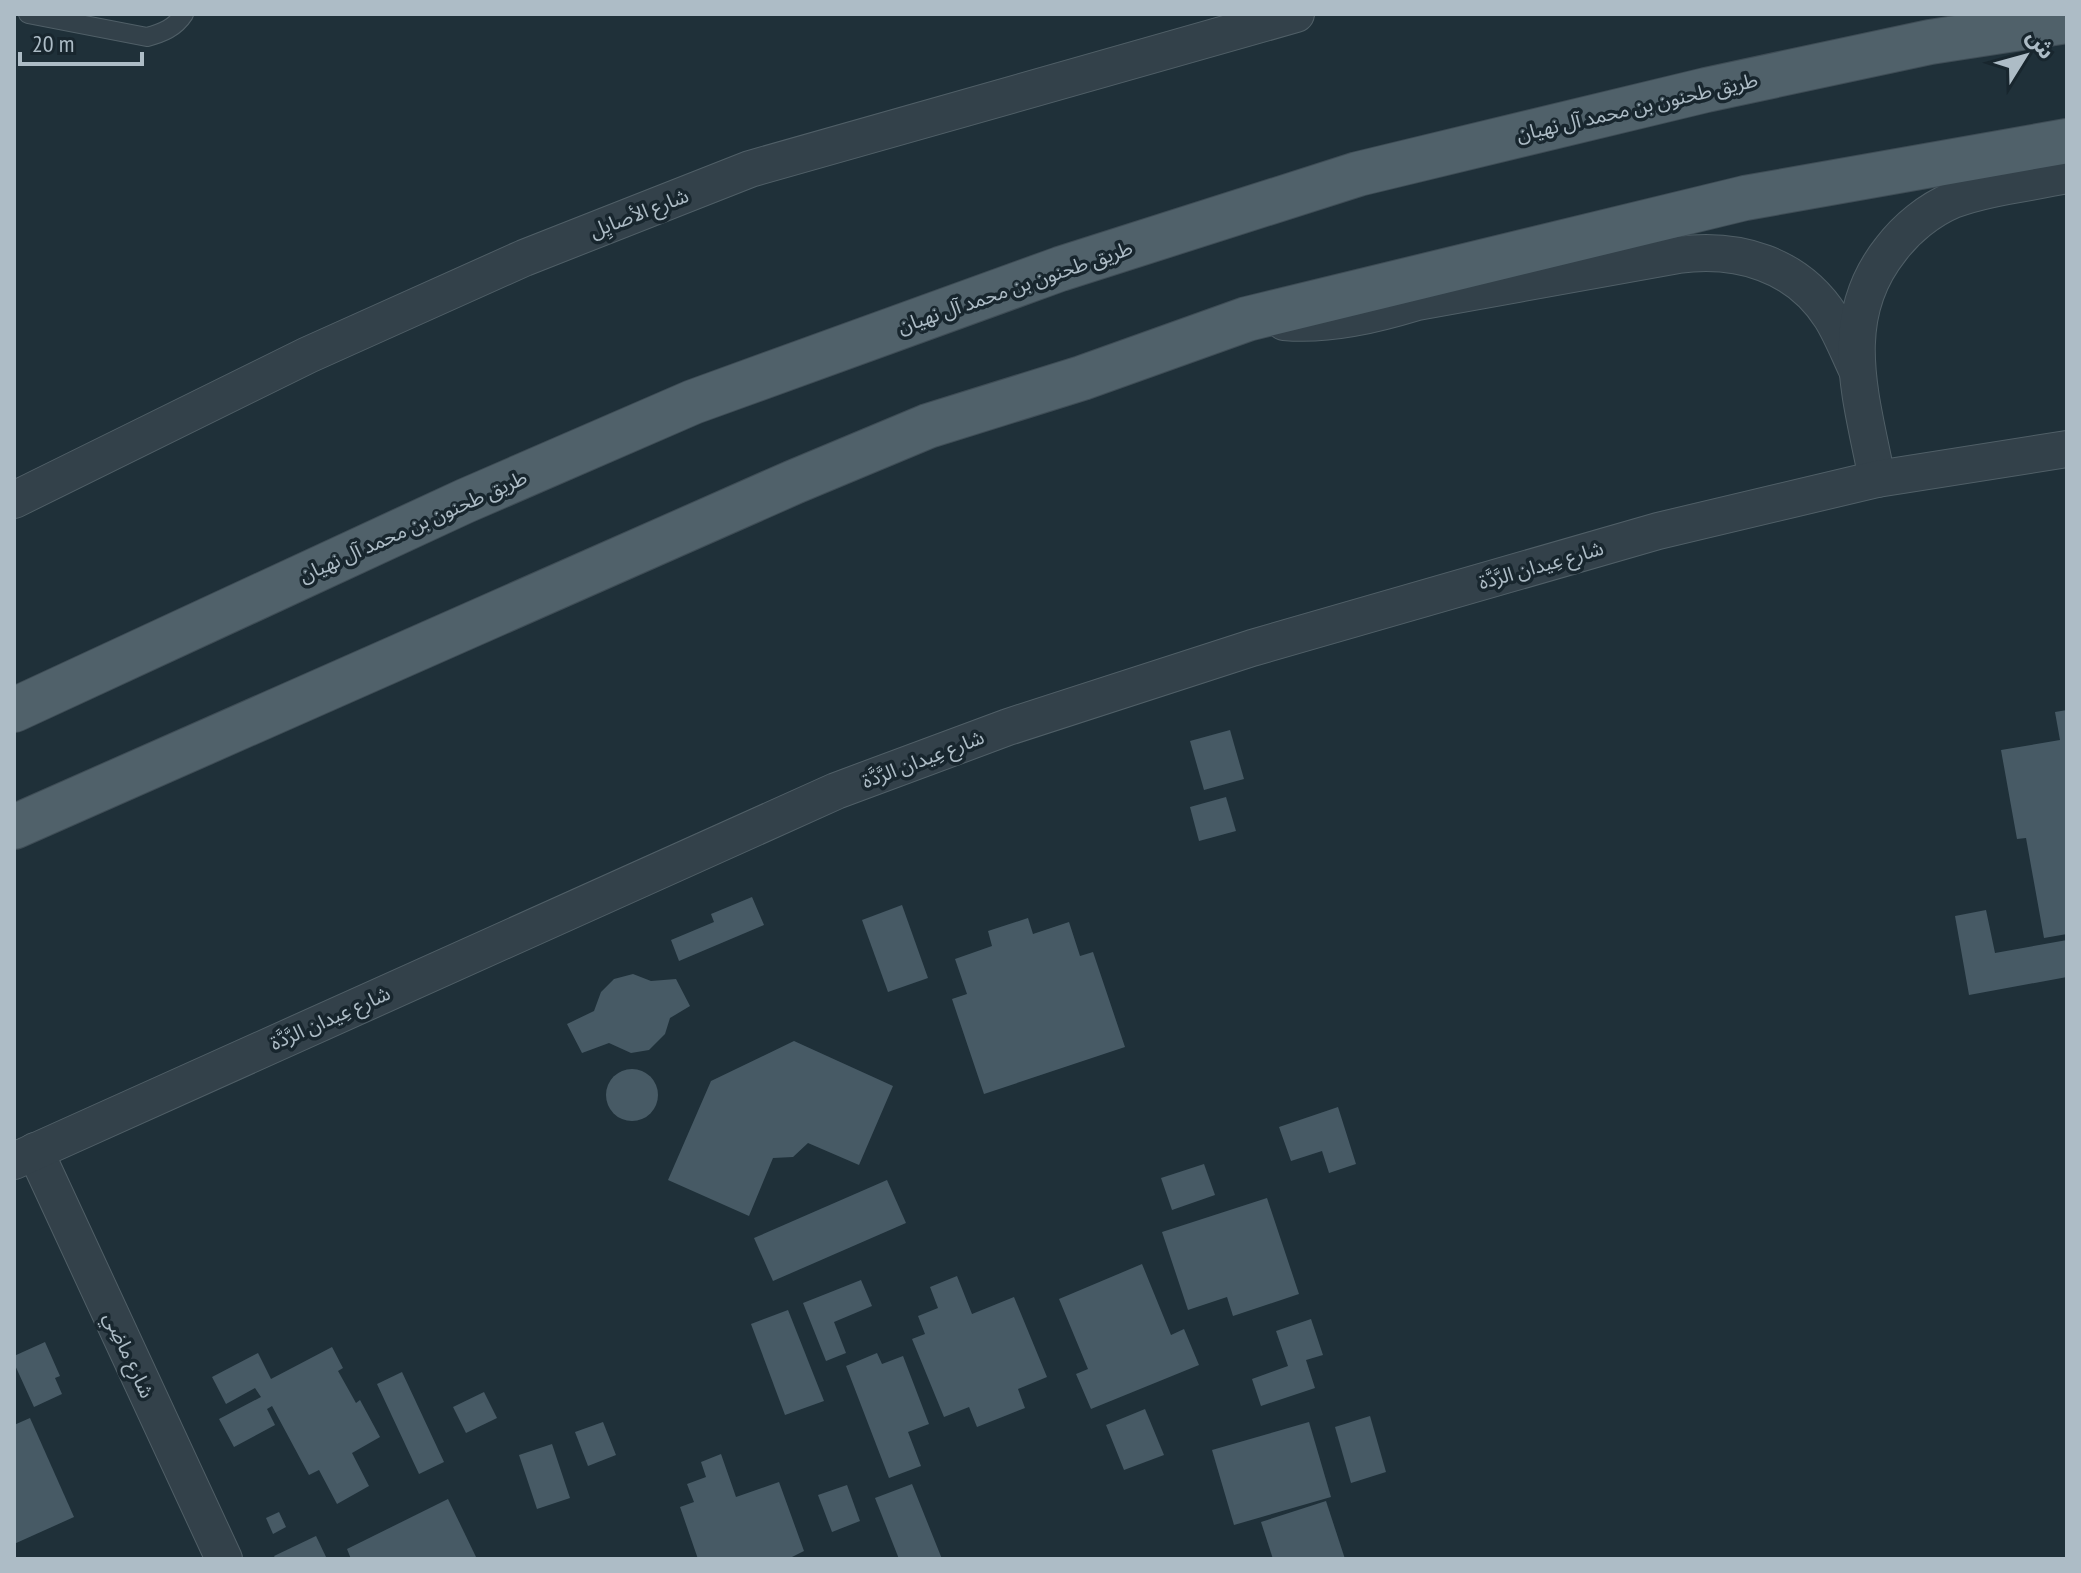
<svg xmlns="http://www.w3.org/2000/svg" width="2081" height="1573" font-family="'PT Sans Narrow','Noto Sans Arabic',sans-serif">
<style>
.building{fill:#475a65}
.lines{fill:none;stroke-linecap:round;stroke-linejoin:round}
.lane-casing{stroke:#505f67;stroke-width:20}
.street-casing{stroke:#505f67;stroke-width:38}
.primary-casing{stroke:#3f4d56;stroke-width:46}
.lane{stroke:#33414a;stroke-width:18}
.street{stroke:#33414a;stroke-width:36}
.primary{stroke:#50616a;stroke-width:44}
.labels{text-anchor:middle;stroke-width:7;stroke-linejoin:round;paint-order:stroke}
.street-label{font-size:20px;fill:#adbcc6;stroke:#18262e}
</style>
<rect width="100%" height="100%" fill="#1f3039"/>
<g class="building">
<polygon points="2067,710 2067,934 2044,938 2026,838 2017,839 2001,750 2060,740 2055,712"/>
<polygon points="1230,730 1244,779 1204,790 1190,741"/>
<polygon points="1226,797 1236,831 1199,841 1190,807"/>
<polygon points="752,897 764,925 679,961 671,940 714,922 711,914"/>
<polygon points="902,905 928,978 888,992 862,920"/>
<polygon points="1986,910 1995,953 2067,940 2067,977 1969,995 1955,916"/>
<polygon points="1028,918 1033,934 1069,922 1080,956 1093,952 1125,1047 984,1094 952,999 967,994 955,959 992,946 988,931"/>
<polygon points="633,974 651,981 676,979 690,1006 670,1018 665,1034 649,1050 631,1053 609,1043 582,1053 567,1024 594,1011 601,992 614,979"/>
<polygon points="794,1041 893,1086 859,1165 808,1143 793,1157 773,1158 749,1216 668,1180 711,1081"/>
<circle cx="632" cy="1095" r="26"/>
<polygon points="1338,1107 1356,1164 1329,1173 1322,1151 1291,1161 1279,1127"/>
<polygon points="1204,1164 1215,1195 1172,1210 1161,1178"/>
<polygon points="887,1180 906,1223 773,1281 754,1238"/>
<polygon points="1267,1198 1299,1294 1233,1316 1227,1297 1188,1310 1162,1232"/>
<polygon points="1142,1264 1171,1335 1184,1329 1199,1365 1091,1409 1076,1374 1088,1369 1059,1299"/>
<polygon points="957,1276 972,1314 1014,1297 1047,1377 1018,1389 1025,1408 977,1427 969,1407 944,1417 912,1339 925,1334 918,1316 938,1308 930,1287"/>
<polygon points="861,1280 872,1306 834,1322 846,1353 826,1361 803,1303"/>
<polygon points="788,1310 824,1401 785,1415 751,1324"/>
<polygon points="1311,1319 1323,1355 1306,1360 1315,1388 1261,1406 1252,1379 1288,1366 1276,1331"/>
<polygon points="45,1342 60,1376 55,1378 62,1394 34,1407 14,1363 14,1356"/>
<polygon points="332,1347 343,1368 338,1371 356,1403 360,1400 380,1437 352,1453 369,1486 337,1504 319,1470 309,1475 272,1406 267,1409 275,1425 234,1447 219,1419 261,1397 255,1388 226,1404 212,1377 258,1353 271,1379"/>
<polygon points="877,1353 882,1364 903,1356 929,1424 908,1432 921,1466 889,1478 846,1366"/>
<polygon points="402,1372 444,1462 419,1474 377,1384"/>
<polygon points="484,1392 497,1418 466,1433 453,1407"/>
<polygon points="1145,1409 1164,1455 1124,1470 1106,1425"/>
<polygon points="1370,1416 1386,1472 1351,1483 1335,1427"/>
<polygon points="30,1418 74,1517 14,1544 14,1425"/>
<polygon points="603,1422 616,1455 588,1466 575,1432"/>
<polygon points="1309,1422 1331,1497 1234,1525 1212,1450"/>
<polygon points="552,1444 570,1498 537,1509 519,1455"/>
<polygon points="721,1454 736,1497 779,1482 804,1551 788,1559 698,1559 680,1507 694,1502 687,1484 706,1477 701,1462"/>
<polygon points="912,1484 942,1559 899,1559 875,1498"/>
<polygon points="847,1485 860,1521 832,1532 818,1495"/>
<polygon points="448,1499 477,1559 351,1559 347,1549"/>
<polygon points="1326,1501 1345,1559 1273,1559 1261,1522"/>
<polygon points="279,1512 286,1527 273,1534 266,1518"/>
<polygon points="316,1536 327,1559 276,1559 274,1556"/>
</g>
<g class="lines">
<g class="lane-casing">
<path id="lane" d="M 28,14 L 147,37 C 162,33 175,28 184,14"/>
</g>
<g class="street-casing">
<g id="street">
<path d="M 1284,322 C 1329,326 1374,315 1417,302 L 1678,255 C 1738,247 1797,264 1831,317 C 1841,333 1848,351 1856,368"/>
<path d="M 1877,479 C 1862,399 1834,320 1891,249 C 1906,229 1929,210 1953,200 C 1988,187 2030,183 2067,175"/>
<polyline points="14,500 308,355 524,258 750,169 1296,14"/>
<polyline points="35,1151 224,1559"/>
<polyline points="14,1161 836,791 1008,727 1252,648 1658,531 1877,479 2067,449"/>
</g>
</g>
<g class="primary-casing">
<g id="primary">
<polyline points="14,710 465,501 693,402 1060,269 1358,174 1706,90 1930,42 2067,21"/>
<polyline points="14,827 794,482 928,426 1082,378 1247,319 1745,198 2067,141"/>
</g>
</g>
<use href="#lane" class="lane"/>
<use href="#street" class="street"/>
<use href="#primary" class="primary"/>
</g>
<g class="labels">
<g class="street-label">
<text transform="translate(1637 107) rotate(-13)" y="7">طريق طحنون بن محمد آل نهيان</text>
<text transform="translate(639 213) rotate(-21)" y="7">شارع الأصايِل</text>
<text transform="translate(1015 287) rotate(-19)" y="7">طريق طحنون بن محمد آل نهيان</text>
<text transform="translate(413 526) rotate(-24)" y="7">طريق طحنون بن محمد آل نهيان</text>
<text transform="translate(1541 565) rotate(-16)" y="7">شارع عِيدان الرَّدَّة</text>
<text transform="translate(923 759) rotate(-21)" y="7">شارع عِيدان الرَّدَّة</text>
<text transform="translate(330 1018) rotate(-24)" y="7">شارع عِيدان الرَّدَّة</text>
<text transform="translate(129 1355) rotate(65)" y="7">شارع ماضِي</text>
</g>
</g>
<rect width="2081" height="1573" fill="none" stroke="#adbcc6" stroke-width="32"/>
<g transform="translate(2025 56) rotate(53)" stroke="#18262e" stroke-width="6" paint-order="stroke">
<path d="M0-6L14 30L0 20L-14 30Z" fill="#adbcc6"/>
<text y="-12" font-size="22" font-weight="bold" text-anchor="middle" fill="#adbcc6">ش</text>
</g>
<path d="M20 52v12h122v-12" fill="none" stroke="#adbcc6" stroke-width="4"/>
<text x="32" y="52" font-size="24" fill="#adbcc6" stroke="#18262e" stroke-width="6" paint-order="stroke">20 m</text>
</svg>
